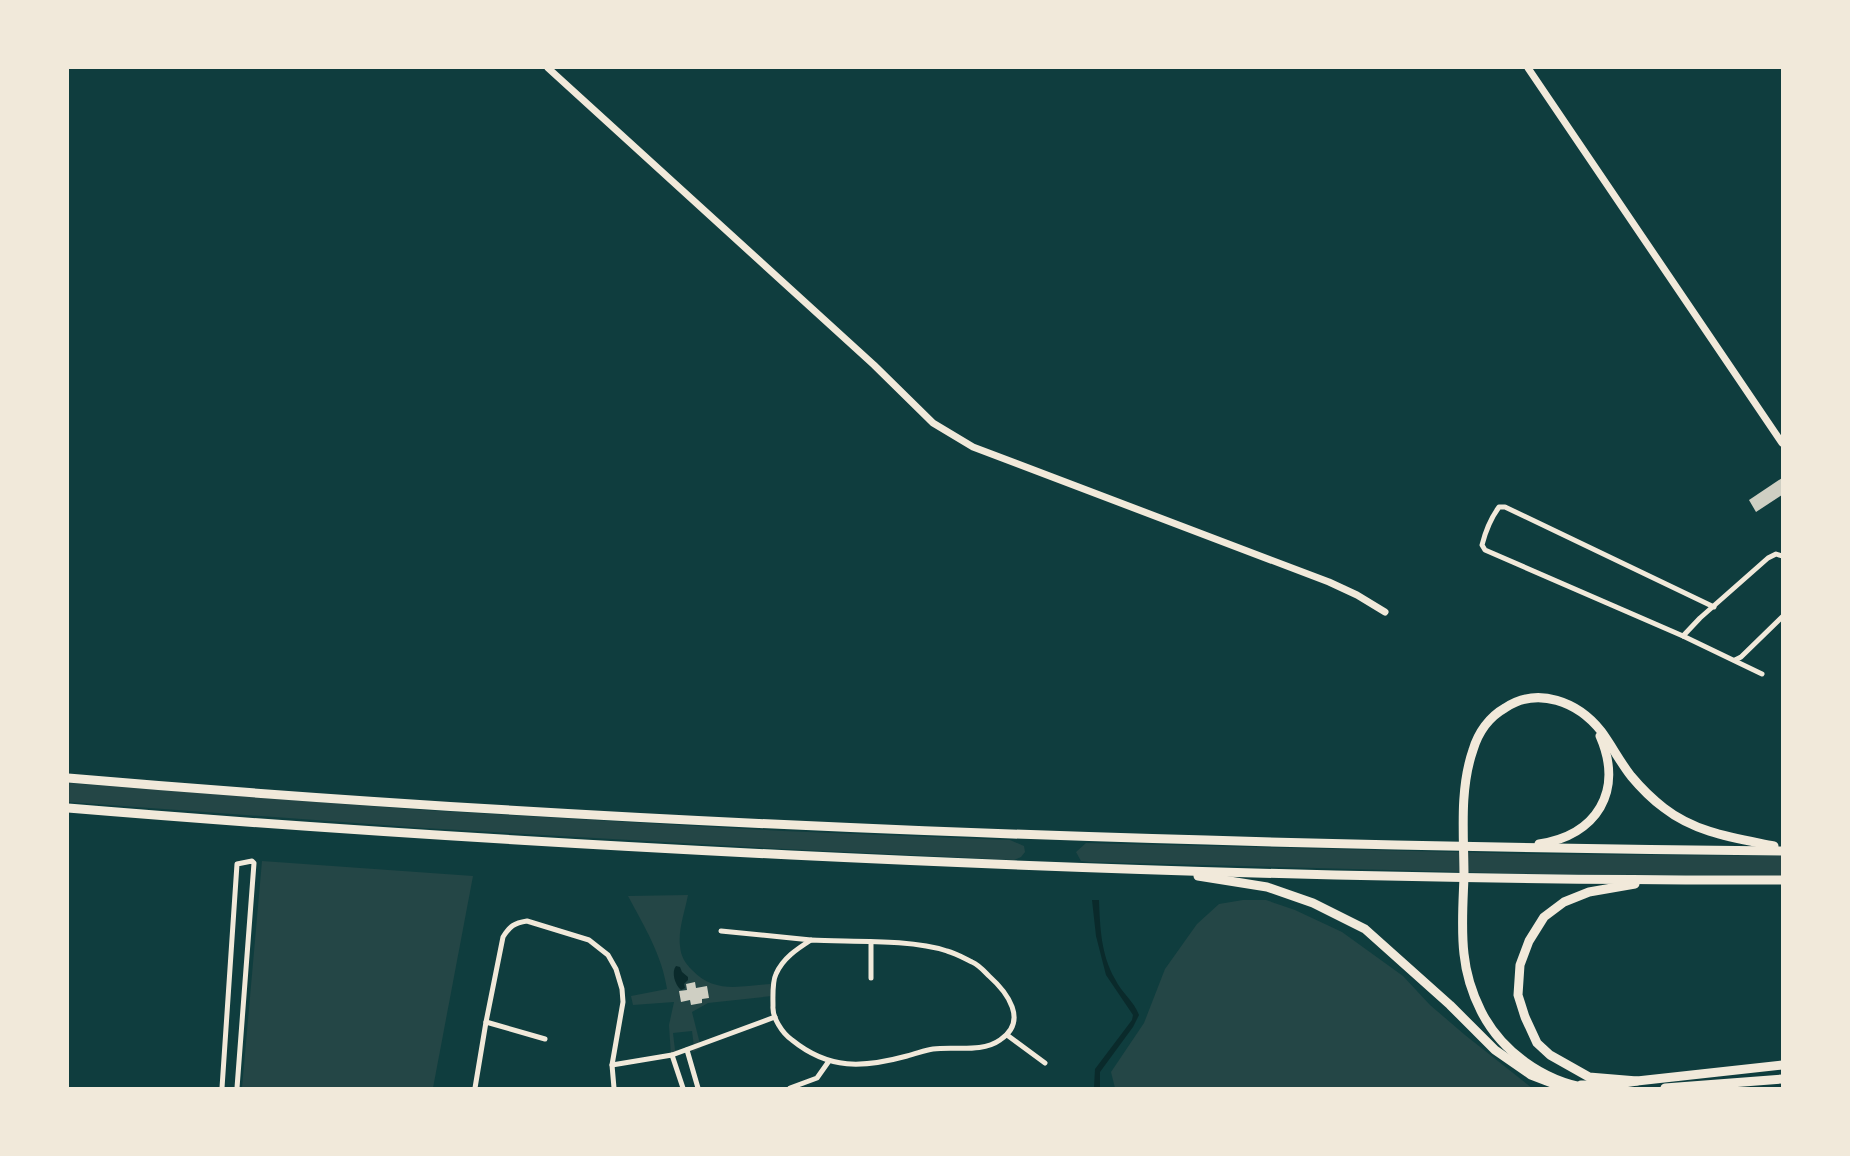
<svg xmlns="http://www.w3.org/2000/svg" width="1850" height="1156" font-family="'Times New Roman',serif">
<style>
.green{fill:#244646}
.water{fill:#0a2a2b}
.building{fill:#cfcfc3}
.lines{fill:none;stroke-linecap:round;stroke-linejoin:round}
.minor{stroke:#f1e9da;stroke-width:5}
.secondary{stroke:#f1e9da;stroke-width:7}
.motorway{stroke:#f1e9da;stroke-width:9}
</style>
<rect width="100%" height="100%" fill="#0f3d3e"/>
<g class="green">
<polygon points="68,783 423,810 783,831 1010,840 1024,846 1025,852 1021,857 1014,860 785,849 424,828 68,802"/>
<polygon points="1086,843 1538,854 1782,856 1782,876 1540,874 1089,862 1081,861 1076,852"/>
<polygon points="262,861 473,876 433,1088 242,1088"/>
<path d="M 688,895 C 685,911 678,930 680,946 C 681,957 685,963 692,970 C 714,994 741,986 771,984 L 772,996 L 708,1003 L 692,1012 L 701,1048 L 693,1052 L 691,1048 L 694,1047 L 692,1031 L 673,1033 L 675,1050 L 677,1050 L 678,1055 L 671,1056 L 669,1025 L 674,1002 L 633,1005 L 631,996 L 667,989 C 662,955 644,926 628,896 Z"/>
<polygon points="1243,900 1266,900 1295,910 1342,932 1403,976 1430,1005 1465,1035 1532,1088 1115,1088 1111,1072 1144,1023 1165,969 1197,924 1219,904"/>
</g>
<g class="water">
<path d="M 1092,900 L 1099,900 C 1100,927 1101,955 1115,979 C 1121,992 1134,1001 1139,1015 L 1133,1027 L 1100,1072 L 1100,1088 L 1094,1088 L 1095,1069 L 1132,1020 L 1133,1015 L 1106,975 L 1096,936 Z"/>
<path d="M 676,966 L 680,967 L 682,972 L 688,977 L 688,980 L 684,984 L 685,988 L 681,990 C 675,985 671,972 676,966 Z"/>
</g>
<g class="building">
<polygon points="1782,478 1782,495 1756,512 1749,500"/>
<polygon points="695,982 696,988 707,986 709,998 702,999 702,1003 691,1005 690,1000 681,1002 679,991 687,990 686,984"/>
</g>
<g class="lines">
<g class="minor">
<path d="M 1714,607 L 1505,507 L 1499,507 C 1491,518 1485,533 1482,545 L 1485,550 L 1683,636 L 1762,674"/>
<polyline points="1683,636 1700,618 1768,558 1776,554 1782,556"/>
<polyline points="1735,660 1741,657 1782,617"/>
<polyline points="721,931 811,940"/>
<path d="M 811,940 C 850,942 911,939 947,951 C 955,953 964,958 972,962 C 979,965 984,971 989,976 C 1007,992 1029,1021 1000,1040 C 982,1053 954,1046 933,1049 C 925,1050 916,1054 907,1056 C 863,1068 829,1070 792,1040 C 782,1033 772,1017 773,1006 C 773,997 772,982 776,974 C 783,958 797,949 811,940 Z"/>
<polyline points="871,942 871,978"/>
<polyline points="486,1022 545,1039"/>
<polyline points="1007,1035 1045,1063"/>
<polyline points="687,1050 698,1088"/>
<polyline points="672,1055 683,1088"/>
<polyline points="612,1065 672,1055 775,1017"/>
<polyline points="222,1088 237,864 252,861 254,863 237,1088"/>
<path d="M 475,1088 L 486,1022 L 503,937 C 510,926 514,923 527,921 L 589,940 L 608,955 L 616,969 L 622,989 L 623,1002 L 612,1065 L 614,1088"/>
<polyline points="790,1088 817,1078 829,1061"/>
</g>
<g class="secondary">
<polyline points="548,68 874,365 933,423 973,447 1329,582 1357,595 1385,612"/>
<polyline points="1528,68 1782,443"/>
</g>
<g class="motorway">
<path d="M 68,778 C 638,827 1210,845 1782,851"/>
<path d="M 68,808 C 308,828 549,843 791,855 C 1121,871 1452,881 1782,880"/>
<path d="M 1539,844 C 1597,835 1624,791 1600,736"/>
<polyline points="1198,876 1267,887 1313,903 1365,929 1450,1005 1495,1050 1531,1075 1565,1088"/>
<polyline points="1635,884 1589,892 1564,902 1544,917 1529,941 1520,965 1518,995 1525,1017 1537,1043 1550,1055 1589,1077 1637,1081"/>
<polyline points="1581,1085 1611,1085 1637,1081 1782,1065"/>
<path d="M 1587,1088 C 1543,1081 1501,1051 1481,1011 C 1472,993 1466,974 1464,954 C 1461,929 1463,903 1464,877 C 1464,836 1459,790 1473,750 C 1478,733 1489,717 1505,708 C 1538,686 1578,702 1601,731 C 1612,746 1620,762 1631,776 C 1641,788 1652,799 1664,808 C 1696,833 1735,838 1774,846"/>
<polyline points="1665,1088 1782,1079"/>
</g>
</g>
<rect width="1850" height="1156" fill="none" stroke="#f1e9da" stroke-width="138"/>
</svg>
